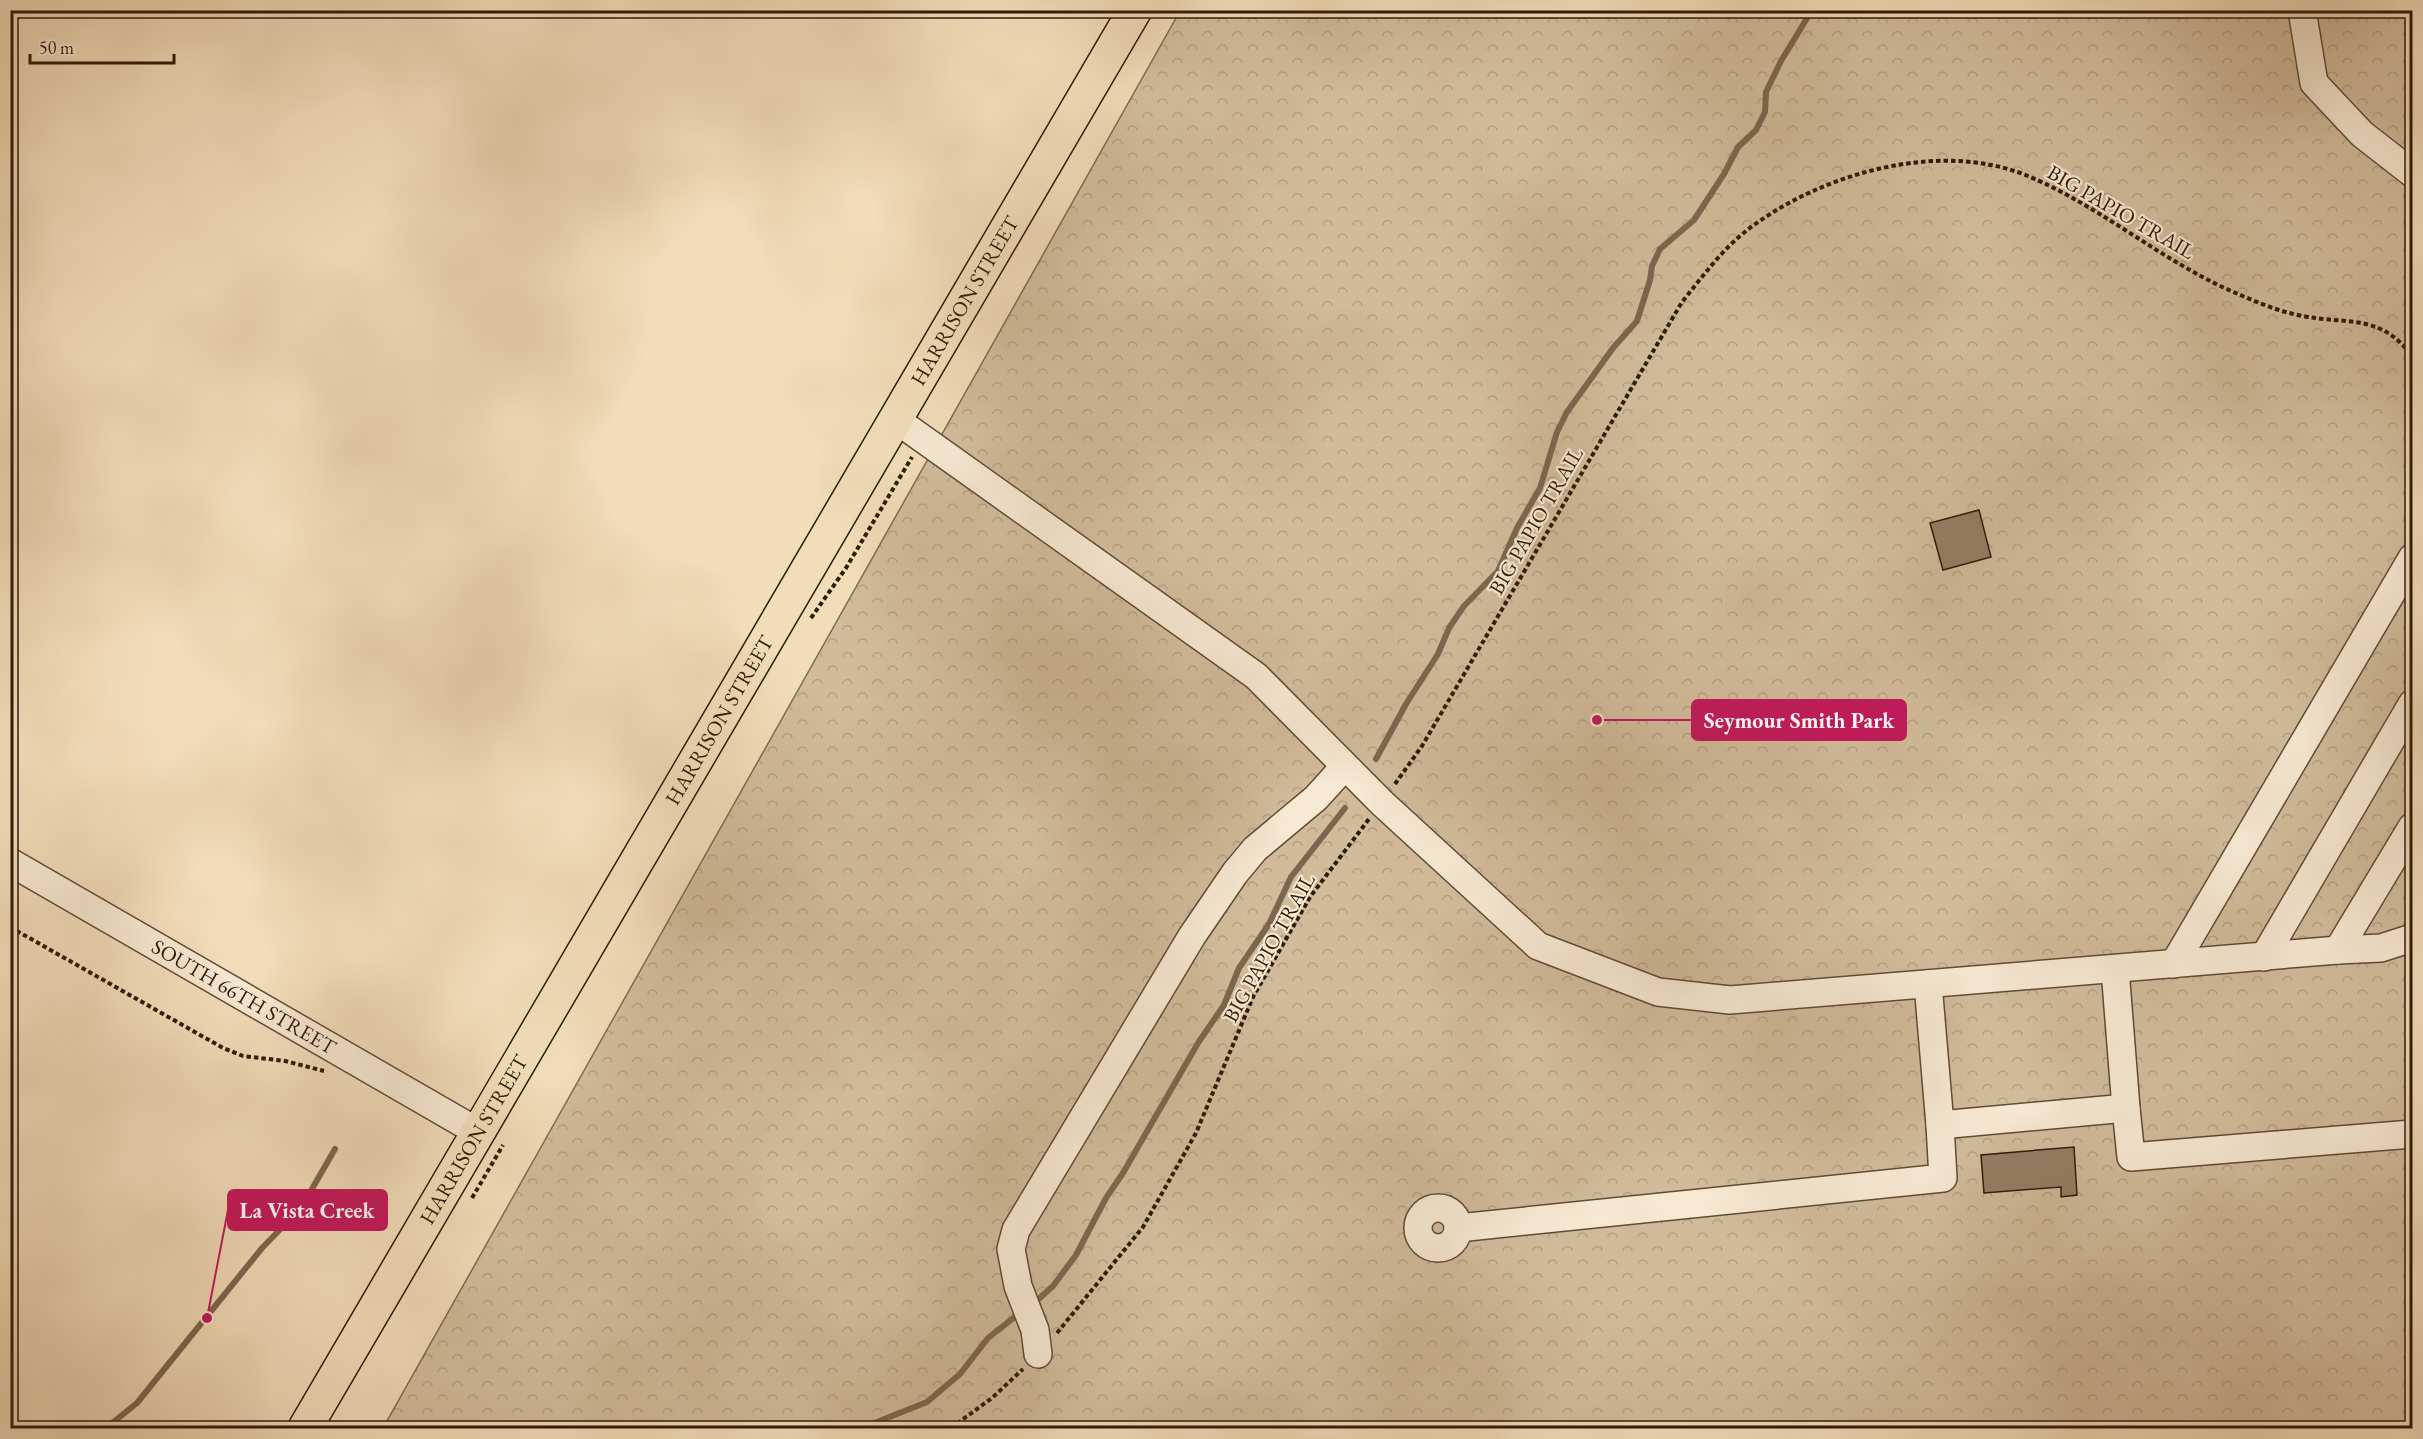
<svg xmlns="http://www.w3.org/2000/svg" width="2423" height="1439" font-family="'EB Garamond',serif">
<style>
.park{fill:url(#park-crowns);stroke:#816a52;stroke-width:1.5}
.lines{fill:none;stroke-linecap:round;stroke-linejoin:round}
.stream{stroke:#7d664f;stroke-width:6}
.building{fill:#957e65;stroke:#311909;stroke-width:1.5}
.minor-casing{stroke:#614a35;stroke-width:30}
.major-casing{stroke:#311909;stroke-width:36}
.path{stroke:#311909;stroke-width:4;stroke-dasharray:4.5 3;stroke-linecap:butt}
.minor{stroke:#f7e8d2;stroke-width:27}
.major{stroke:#f2dcb9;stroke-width:33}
.labels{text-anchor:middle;stroke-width:4.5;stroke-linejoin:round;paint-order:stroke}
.street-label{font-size:21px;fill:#311909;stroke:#f7e8d2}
.leader{fill:none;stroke:#c2185b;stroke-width:2}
.callout-dot{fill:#c2185b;stroke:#f7e8d2;stroke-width:2}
.callout{fill:#c2185b;stroke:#c2185b;stroke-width:2}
.callout-label{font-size:22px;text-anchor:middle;font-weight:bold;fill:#fff}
</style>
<defs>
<pattern id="park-crowns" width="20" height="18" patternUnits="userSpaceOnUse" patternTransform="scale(1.5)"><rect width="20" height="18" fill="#d1bb9b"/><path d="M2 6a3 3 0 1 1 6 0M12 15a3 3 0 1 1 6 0" fill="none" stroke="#b4a084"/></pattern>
</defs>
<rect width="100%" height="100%" fill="#f2dcb9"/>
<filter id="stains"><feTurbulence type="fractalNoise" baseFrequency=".00333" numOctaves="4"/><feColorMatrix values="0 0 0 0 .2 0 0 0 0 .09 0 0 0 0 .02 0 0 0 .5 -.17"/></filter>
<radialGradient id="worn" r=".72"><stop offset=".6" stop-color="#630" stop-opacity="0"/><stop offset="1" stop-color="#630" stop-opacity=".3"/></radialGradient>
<polygon class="park" points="1180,11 2412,11 2412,1428 383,1428"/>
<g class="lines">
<g class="stream">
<polyline points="1376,759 1406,704 1438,654 1449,628 1464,606 1498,571 1517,528 1540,488 1557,432 1567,412 1613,348 1637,321 1650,280 1652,266 1660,249 1694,220 1724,174 1738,147 1756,130 1765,112 1766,92 1781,61 1812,10"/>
<polyline points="1032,1305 1053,1286 1076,1255 1106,1198 1123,1173 1198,1043 1224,1005 1239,968 1269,924 1291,877 1345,808"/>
<polyline points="106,1428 137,1403 262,1248 301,1208 335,1149"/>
<polyline points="862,1428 927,1402 960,1374 988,1338 1021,1312"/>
</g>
</g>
<g class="building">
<polygon points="1979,510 1991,557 1943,570 1930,523"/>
<polygon points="2074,1147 2077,1195 2061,1197 2061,1187 1984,1193 1981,1155"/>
</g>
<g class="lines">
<g class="minor-casing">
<g id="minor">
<polyline points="2302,10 2314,83 2362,134 2412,173"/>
<polyline points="895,419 1256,676 1382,803 1538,946 1658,992 1730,1000 2338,950 2412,827"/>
<path id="s1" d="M 10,862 L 478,1132"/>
<polyline points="2338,950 2381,948 2412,938"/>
<polyline points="2264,957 2412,704"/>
<polyline points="2174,964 2412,558"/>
<polyline points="1928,984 1940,1125 2126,1108 2115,969"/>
<polyline points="2126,1108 2131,1157 2412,1134"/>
<circle cx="1438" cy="1228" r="20"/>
<polyline points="1458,1228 1943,1178 1940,1125"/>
<polyline points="1038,1354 1035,1330 1018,1286 1011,1249 1016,1230 1192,936 1235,873 1255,849 1316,798 1345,766"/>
</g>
</g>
<g class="major-casing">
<g id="major">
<path id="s2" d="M 305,1428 L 1135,10"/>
</g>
</g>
<g class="path">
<polyline points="811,618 846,568 912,457"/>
<path d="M 1395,784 L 1422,746 L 1682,302 C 1702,277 1721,251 1746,231 C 1819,174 1939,139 2028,176 C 2102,207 2164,263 2238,294 C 2259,303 2280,312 2303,316 C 2348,325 2380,313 2412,356"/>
<polyline points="10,927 223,1048 243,1056 285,1061 324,1071"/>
<polyline points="472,1198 503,1145"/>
<polyline points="1057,1333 1143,1227 1196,1133 1253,997 1310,897 1369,819"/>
<polyline points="951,1428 992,1398 1023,1369"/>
</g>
<use href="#minor" class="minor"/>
<use href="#major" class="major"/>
</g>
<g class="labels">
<g class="street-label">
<text transform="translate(2121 212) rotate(30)" y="7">BIG PAPIO TRAIL</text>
<text dy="7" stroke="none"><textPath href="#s2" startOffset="1306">HARRISON STREET</textPath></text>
<text transform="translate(1536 521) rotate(-60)" y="7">BIG PAPIO TRAIL</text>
<text dy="7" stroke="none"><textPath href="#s2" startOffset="820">HARRISON STREET</textPath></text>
<text transform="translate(1269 948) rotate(-61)" y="7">BIG PAPIO TRAIL</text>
<text dy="7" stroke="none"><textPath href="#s1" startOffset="270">SOUTH 66TH STREET</textPath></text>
<text dy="7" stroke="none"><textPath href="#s2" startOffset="334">HARRISON STREET</textPath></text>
</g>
</g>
<path class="leader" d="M1597 720L1692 720M207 1318L228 1210"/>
<g class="callout-dot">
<circle cx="1597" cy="720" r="6"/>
<circle cx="207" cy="1318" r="6"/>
</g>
<g class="callout">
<rect x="1692" y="700" width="214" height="40" rx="6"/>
<rect x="228" y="1190" width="159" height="40" rx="6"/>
</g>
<g class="callout-label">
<text x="1799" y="728">Seymour Smith Park</text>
<text x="307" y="1218">La Vista Creek</text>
</g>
<rect width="2423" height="1439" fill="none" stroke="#f2dcb9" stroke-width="36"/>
<rect x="12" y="12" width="2399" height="1415" fill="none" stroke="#311909" stroke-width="3"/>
<rect x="18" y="18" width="2387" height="1403" fill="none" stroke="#311909" stroke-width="1.5"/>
<path d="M30 54v9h144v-9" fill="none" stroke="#311909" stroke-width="3"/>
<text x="39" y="54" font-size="18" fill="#311909" stroke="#f7e8d2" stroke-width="4.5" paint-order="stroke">50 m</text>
<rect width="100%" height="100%" filter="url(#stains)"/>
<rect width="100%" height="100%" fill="url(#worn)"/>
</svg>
